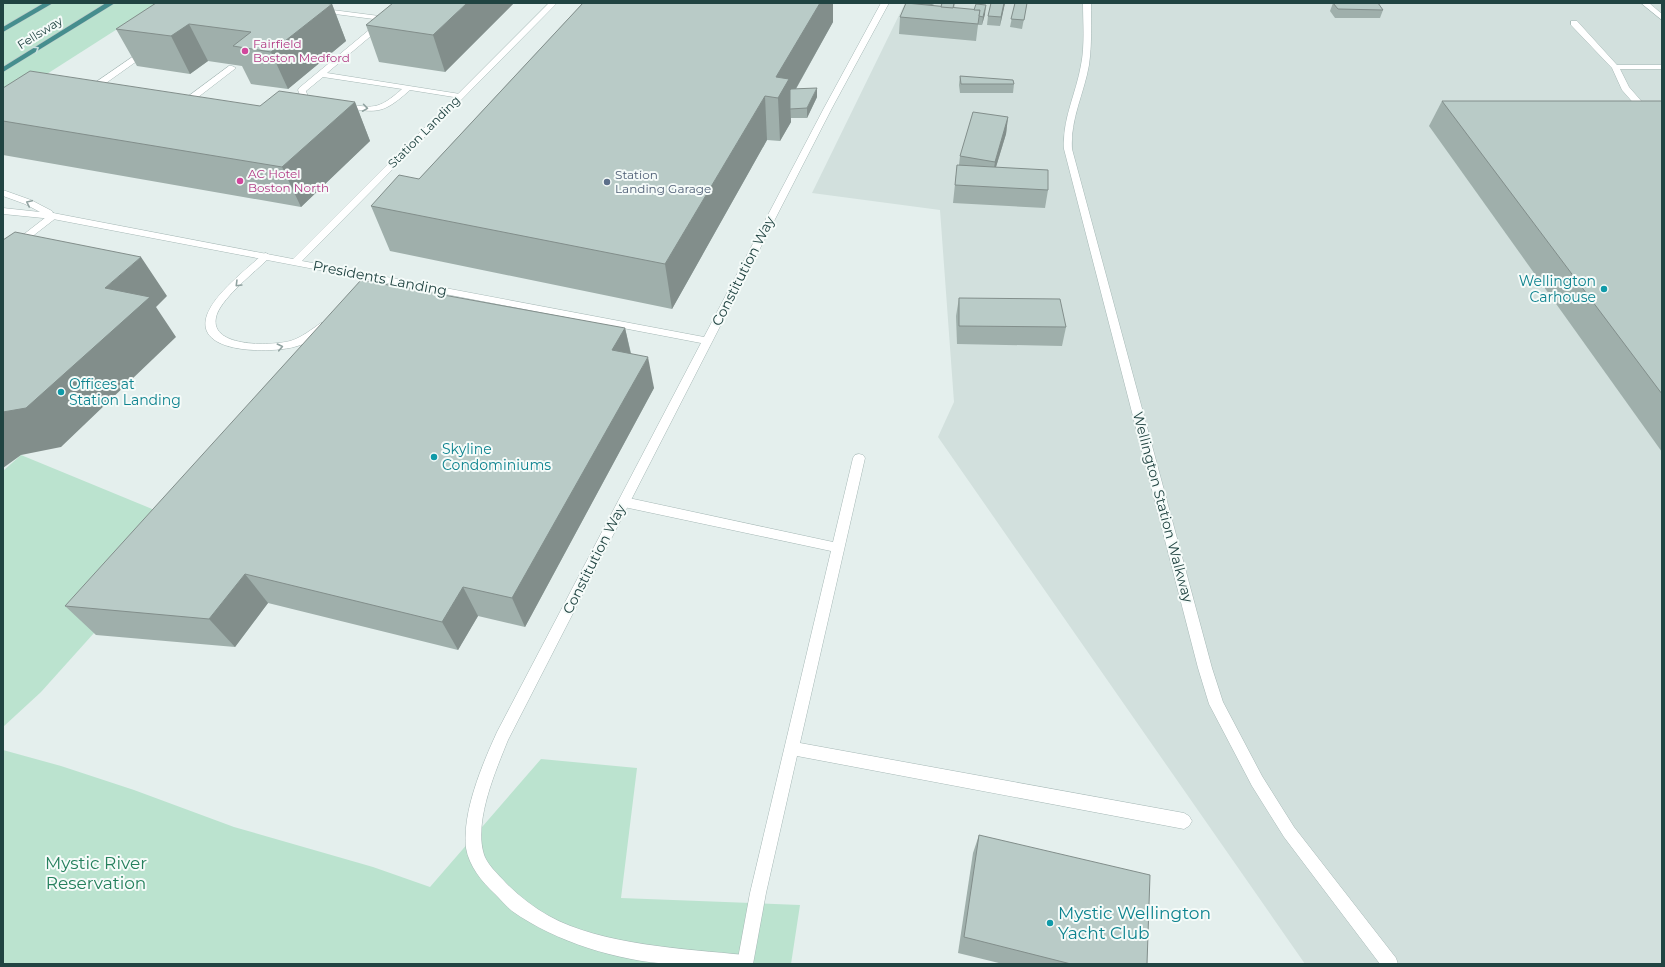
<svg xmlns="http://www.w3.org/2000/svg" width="1665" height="967" font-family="Montserrat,sans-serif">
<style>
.built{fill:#d2e0dd}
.green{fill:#bbe3cf}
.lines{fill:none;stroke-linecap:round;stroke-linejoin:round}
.service-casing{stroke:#a6b8b6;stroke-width:1}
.minor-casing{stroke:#a6b8b6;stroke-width:1}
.trunk-casing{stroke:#c1cbca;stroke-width:1}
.service{fill:#fff;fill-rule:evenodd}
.minor{fill:#fff;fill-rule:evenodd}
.trunk{fill:#468e8e;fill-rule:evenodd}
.wall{fill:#9fafab}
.shaded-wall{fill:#828e8b}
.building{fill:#b9cbc7;stroke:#828e8b}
.oneway{stroke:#c9e0de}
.oneway2{stroke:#90a2a0}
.hotel-dot{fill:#d1479c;stroke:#f5fbf9;stroke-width:1.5}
.service-dot{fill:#5c6f8a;stroke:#f5fbf9;stroke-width:1.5}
.culture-dot{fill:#0f9aa8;stroke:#f5fbf9;stroke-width:1.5}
.labels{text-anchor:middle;stroke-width:4;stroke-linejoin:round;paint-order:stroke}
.far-street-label{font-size:12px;fill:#214442;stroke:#f5fbf9}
.far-hotel-label{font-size:12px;fill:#b23c85;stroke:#f5fbf9;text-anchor:start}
.far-service-label{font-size:12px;fill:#4e5e75;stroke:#f5fbf9;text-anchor:start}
.street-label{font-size:14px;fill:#214442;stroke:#f5fbf9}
.culture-label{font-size:14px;fill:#0d838f;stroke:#f5fbf9;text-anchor:start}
.near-park-label{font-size:17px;fill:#25805d;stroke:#f5fbf9}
.near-culture-label{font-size:17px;fill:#0d838f;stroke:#f5fbf9;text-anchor:start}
</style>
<rect width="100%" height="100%" fill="#e4efed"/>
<polygon class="built" points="905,3 1662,3 1662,964 1305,964 938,437 954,402 940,210 812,193"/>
<g class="green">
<polygon points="3,3 158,3 3,102"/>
<polygon points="21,455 191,525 41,692 3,727 3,471"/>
<polygon points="3,750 61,766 134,790 234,827 373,867 430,887 541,759 637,768 621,898 800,905 791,964 3,964"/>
</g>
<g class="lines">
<g class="service-casing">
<g id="service">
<path d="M 1083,3 L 1091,3 C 1091,23 1092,44 1089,65 C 1084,94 1070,119 1072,149 L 1212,668 L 1223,702 L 1262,776 L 1294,827 L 1396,958 L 1398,964 L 1380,964 L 1284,837 L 1252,786 L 1209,704 L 1198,668 L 1064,149 C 1062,119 1076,94 1081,65 C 1085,45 1083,23 1083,3 Z"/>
<polygon points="1641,3 1649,3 1662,14 1662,20"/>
<path d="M 317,8 L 387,17 L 391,19 L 327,73 L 460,94 L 464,96 L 460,98 L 410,90 C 382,115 377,113 342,107 L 338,105 L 342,103 C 373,108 377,111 402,89 L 323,77 L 306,91 L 308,97 L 319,99 L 319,103 L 302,101 L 298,90 L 299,88 L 381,20 L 320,12 L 317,12 Z"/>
<polygon points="1571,21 1577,21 1617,65 1662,65 1662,69 1620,69 1629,87 1650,111 1651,113 1650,115 1644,115 1622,90 1612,68 1571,25"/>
<polygon points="144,49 150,49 151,51 92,93 86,93 86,89"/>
<polygon points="229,66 232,66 236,68 184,108 178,108 178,104"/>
<polygon points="53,213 56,214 58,216 56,218 25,242 3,254 3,247 19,238 50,214"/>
<path d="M 266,253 L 271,256 L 269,258 C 255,272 224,296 217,314 C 205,348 271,346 290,341 C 301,338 312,329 321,323 L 325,322 L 330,325 C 327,329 323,332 318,335 C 311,340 303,345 294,347 C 272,353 193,355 207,315 C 215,293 246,270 263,254 Z"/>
<polygon points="859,454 863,455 865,458 800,743 1184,813 1189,816 1192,821 1189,826 1184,829 797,756 766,893 753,964 737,964 750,893 831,551 624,507 620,505 618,502 620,499 624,497 833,542 853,458 855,455"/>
</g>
</g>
<g class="minor-casing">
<path id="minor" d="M 549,3 L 557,3 L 302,261 L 704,337 L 824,108 L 881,3 L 889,3 L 832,108 L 508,740 C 496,770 475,818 483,851 C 485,863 498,874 506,883 C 519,896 533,907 549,916 C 601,945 686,949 745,955 L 751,957 L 753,964 C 726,964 698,966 671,964 C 618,961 556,942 512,911 C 506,906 500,899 495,894 C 482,882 469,866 466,848 C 462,812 482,765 497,732 L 701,343 L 53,219 L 3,214 L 3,208 L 40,212 L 25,204 L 3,196 L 3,190 L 31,200 L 52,211 L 53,213 L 293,259 Z"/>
</g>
<g class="trunk-casing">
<g id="trunk">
<polygon points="44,3 53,3 3,32 3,27"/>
<polygon points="106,3 115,3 3,72 3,67"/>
</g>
</g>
<use href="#service" class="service"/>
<use href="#minor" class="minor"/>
<use href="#trunk" class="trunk"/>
</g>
<g class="wall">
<polygon points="514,3 445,72 379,62 366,25"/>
<polygon points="583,3 833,3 833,22 796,89 817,97 807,118 791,118 791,122 780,141 767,140 672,309 390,251 371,206 419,179"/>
<polygon points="918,3 934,3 933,6 941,7 942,3 955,3 954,8 985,14 982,25 978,25 976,41 899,34 900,17 918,4"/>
<polygon points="991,3 1005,3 1000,26 987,25 988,16"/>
<polygon points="1015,3 1027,3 1022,29 1010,27"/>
<polygon points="1333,3 1378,3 1383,10 1380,18 1335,18 1330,11"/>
<polygon points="332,4 346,41 288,89 251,84 242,66 208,61 190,74 137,66 116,29"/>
<polygon points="960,76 1014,84 1013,93 960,93 959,85"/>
<polygon points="3,88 260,106 355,102 370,141 301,207 3,155"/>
<polygon points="1442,101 1662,101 1662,452 1429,126"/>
<polygon points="1008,117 1006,134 996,167 1048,190 1045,208 953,203 957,165 959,165 960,156"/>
<polygon points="959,298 1066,327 1062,346 957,344 956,316"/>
<polygon points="625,328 631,353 654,388 525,627 478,616 458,650 268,603 235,647 96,635 65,606"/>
<polygon points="979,835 1147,964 1003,964 958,953 973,853"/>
</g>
<g class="shaded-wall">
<polygon points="467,3 514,3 445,72 433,35"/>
<polygon points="820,3 833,3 833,22 790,99 791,122 780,141 778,98 776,77"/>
<polygon points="1004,3 1005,3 1000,26 1001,17"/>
<polygon points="332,4 346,41 288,89 271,52"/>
<polygon points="986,5 985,14 982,25 983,17"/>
<polygon points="189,24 208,61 190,74 171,36"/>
<polygon points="817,88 817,97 807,118 807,108"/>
<polygon points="765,96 767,140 672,309 665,264"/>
<polygon points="355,102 370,141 301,207 282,167"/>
<polygon points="1008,117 1006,134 992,180 995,162"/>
<polygon points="141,257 167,296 156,307 176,337 61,447 21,455 3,468 3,412 105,288"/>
<polygon points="625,328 632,360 612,350"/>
<polygon points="648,357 654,388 525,627 512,598"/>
<polygon points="245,574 268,603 235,647 209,619"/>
<polygon points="463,587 478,616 458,650 442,622"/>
</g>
<g class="building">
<polygon points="156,3 324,3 332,4 271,52 233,46 251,32 189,24 171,36 116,29"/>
<polygon points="393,3 467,3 433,35 366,25"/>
<polygon points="583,3 820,3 776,77 789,79 778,98 765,96 665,264 371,206 399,175 419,179"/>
<polygon points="906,3 980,10 978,24 900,17"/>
<polygon points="918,3 932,3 932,4"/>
<polygon points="942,3 954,3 953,8 941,7"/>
<polygon points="991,3 1004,3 1001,17 988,16"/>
<polygon points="1015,3 1027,3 1024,20 1011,19"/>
<polygon points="1333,3 1378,3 1383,10 1338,9"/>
<polygon points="976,4 986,5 983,17 979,16 980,10 974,10"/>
<polygon points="30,71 260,106 279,91 355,102 282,167 3,121 3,88"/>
<polygon points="960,76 1013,80 1014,84 961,84"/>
<polygon points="817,88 807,108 790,109 790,90 791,89"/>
<polygon points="1442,101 1662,101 1662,394"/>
<polygon points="973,112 1008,117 995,162 960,156"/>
<polygon points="957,165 1048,170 1048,190 955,185"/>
<polygon points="15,232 141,257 105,288 150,297 26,408 3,412 3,240"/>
<polygon points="361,280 625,328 612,350 648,357 512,598 463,587 442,622 245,574 209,619 65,606"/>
<polygon points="959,298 1060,299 1066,327 959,326"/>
<polygon points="979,835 1150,875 1147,964 1071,964 964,937"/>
</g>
<defs><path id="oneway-chevron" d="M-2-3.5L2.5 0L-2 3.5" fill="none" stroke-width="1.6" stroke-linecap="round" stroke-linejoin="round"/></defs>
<use class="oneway" href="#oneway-chevron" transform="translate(36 49) rotate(-32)"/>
<g class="oneway2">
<use href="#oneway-chevron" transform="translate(365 108) rotate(8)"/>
<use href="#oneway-chevron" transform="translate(29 203) rotate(-155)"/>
<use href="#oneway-chevron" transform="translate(238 284) rotate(135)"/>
<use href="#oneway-chevron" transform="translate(280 347) rotate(-12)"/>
</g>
<g class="hotel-dot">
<circle cx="245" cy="51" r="4"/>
<circle cx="240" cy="181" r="4"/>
</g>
<circle class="service-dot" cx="607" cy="182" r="4"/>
<g class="culture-dot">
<circle cx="1604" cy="289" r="4"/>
<circle cx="61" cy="392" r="4"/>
<circle cx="434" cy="457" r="4"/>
<circle cx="1050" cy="923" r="4"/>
</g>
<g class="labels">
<g class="far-street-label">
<text transform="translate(40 33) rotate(-32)" y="4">Fellsway</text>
<text transform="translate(424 132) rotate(-45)" y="4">Station Landing</text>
</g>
<g class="far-hotel-label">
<text x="253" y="48">Fairfield<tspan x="253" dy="14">Boston Medford</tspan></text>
<text x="248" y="178">AC Hotel<tspan x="248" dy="14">Boston North</tspan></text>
</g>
<g class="far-service-label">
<text x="615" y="179">Station<tspan x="615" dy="14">Landing Garage</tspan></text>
</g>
<g class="street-label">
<text transform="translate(743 271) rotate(-63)" y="5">Constitution Way</text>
<text transform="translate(380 278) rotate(11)" y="5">Presidents Landing</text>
<text transform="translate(1163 507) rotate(75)" y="5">Wellington Station Walkway</text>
<text transform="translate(594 559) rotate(-63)" y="5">Constitution Way</text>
</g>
<g class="culture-label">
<text x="1596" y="286" text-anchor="end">Wellington<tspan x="1596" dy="16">Carhouse</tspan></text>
<text x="69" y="389">Offices at<tspan x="69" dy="16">Station Landing</tspan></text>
<text x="442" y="454">Skyline<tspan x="442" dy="16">Condominiums</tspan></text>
</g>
<g class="near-park-label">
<text x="96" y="869">Mystic River<tspan x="96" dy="20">Reservation</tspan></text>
</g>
<g class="near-culture-label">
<text x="1058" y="919">Mystic Wellington<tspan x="1058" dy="20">Yacht Club</tspan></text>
</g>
</g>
<rect width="1665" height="967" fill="none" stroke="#214442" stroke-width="8"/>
</svg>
